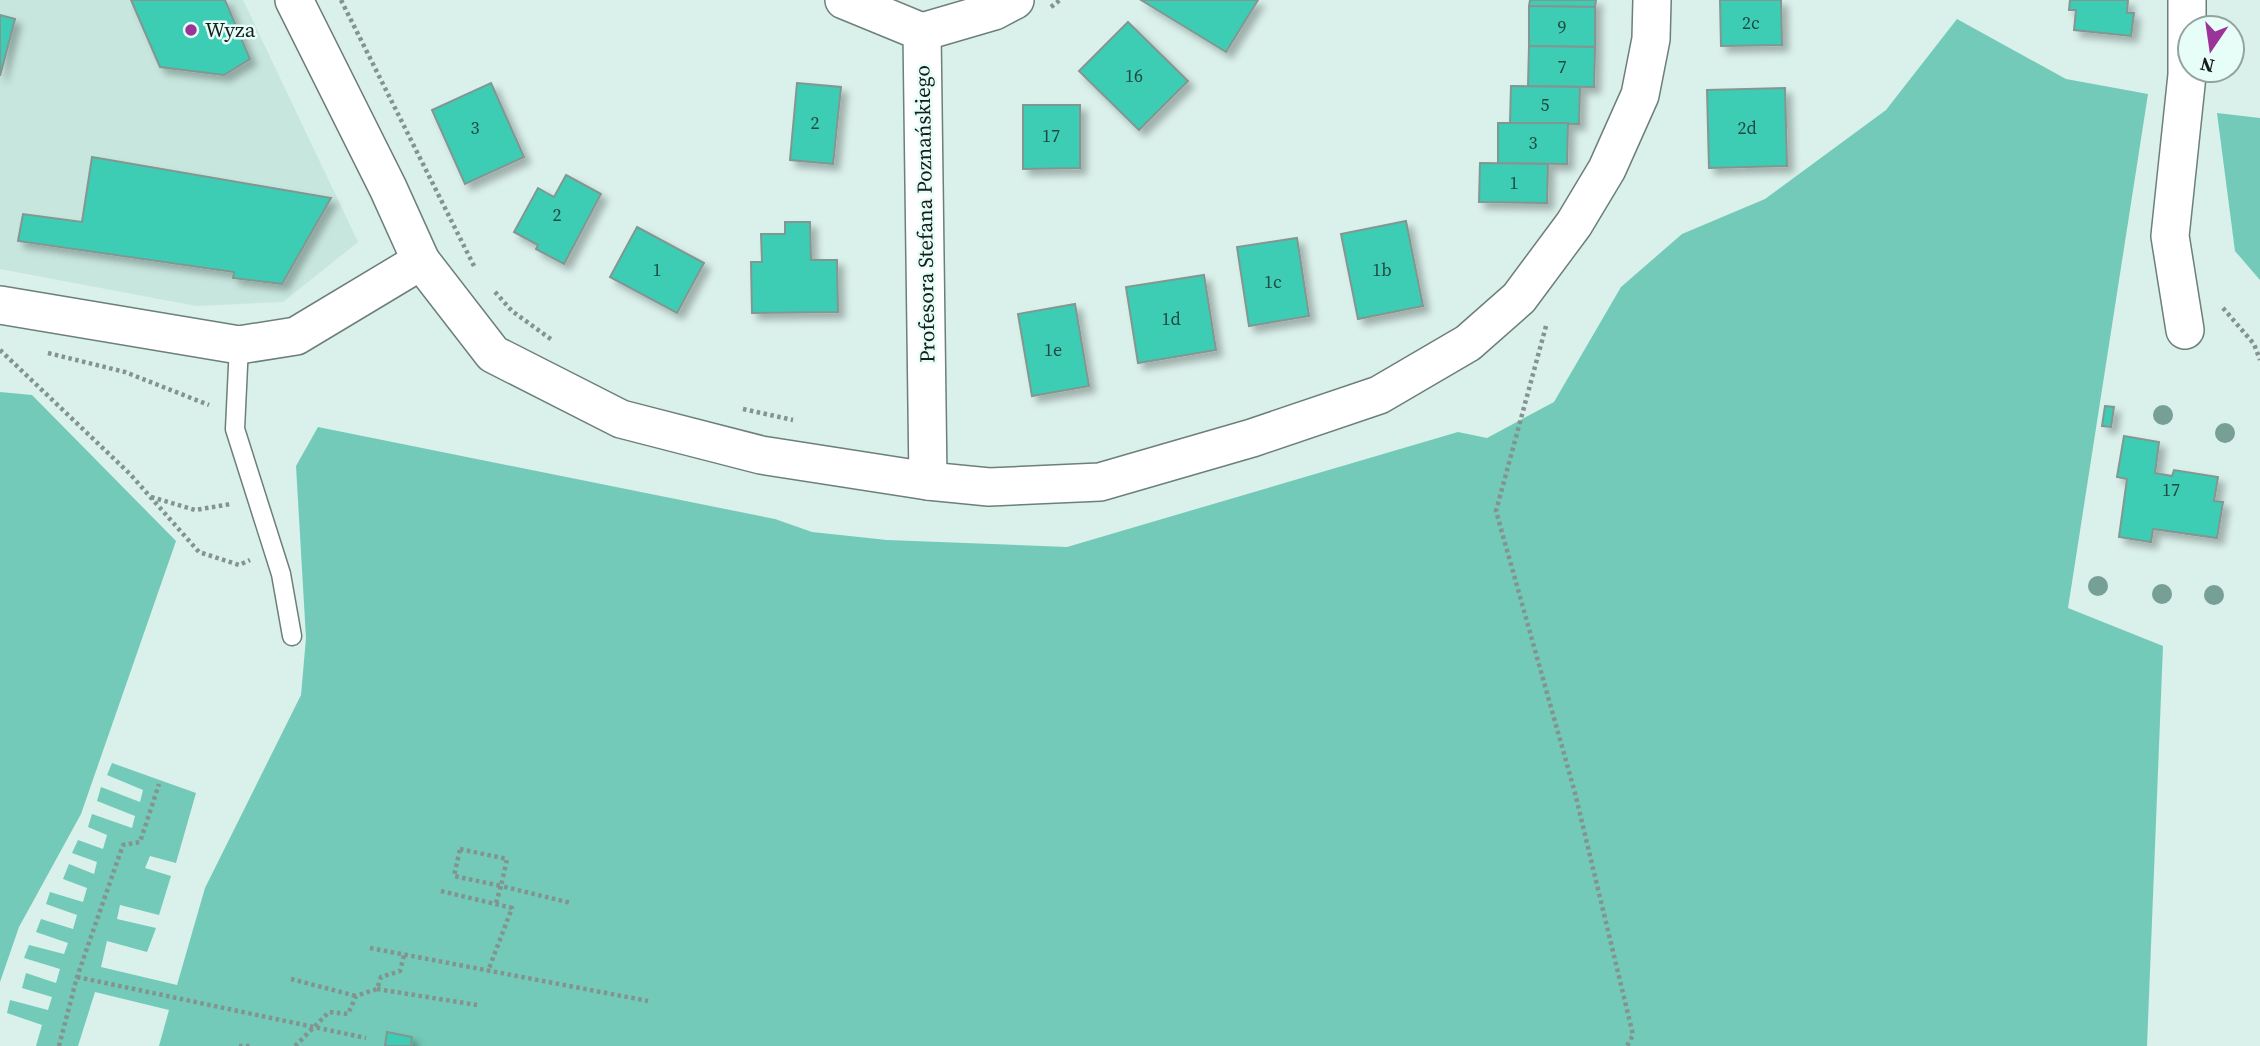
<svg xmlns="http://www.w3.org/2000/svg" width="2260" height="1046" font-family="'Source Serif 4',serif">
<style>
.built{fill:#c7e6de}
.green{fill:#73cab8}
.building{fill:#3ccdb4;stroke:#839792;stroke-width:2;filter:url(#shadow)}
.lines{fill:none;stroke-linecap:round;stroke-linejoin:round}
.lane-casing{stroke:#6c7f7a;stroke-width:21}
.street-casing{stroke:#6c7f7a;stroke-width:40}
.path{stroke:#83938f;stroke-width:4.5;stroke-dasharray:3.5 3.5;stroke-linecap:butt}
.lane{stroke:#fff;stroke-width:18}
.street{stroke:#fff;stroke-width:37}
.tree{fill:#769f96}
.poi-dot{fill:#9a3498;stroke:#e7fdf7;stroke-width:2.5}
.labels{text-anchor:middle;stroke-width:5;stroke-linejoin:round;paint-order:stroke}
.number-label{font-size:18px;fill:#1f4941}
.poi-label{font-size:21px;fill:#151d1b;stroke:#e7fdf7;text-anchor:start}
.street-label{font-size:21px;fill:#151d1b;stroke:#e7fdf7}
</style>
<defs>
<filter id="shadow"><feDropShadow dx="6" dy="6" stdDeviation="3.5" flood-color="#0004"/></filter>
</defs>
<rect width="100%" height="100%" fill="#daf0ea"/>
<polygon class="built" points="0,0 243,0 358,242 283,302 196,306 0,269"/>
<g class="green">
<polygon points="1957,19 2066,79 2148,94 2068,608 2163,646 2147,1046 159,1046 169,1010 95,992 78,1046 36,1046 42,1025 7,1013 10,1000 48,1010 52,997 22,988 26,973 56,983 60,969 24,958 29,945 64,954 68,943 36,932 41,919 73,929 77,915 46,904 50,892 83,902 87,888 63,879 69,864 94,874 97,862 72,853 78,840 103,849 107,835 88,827 92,814 132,828 135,816 97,801 101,787 140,802 143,790 107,775 112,763 196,793 176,863 150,856 145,868 171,876 159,915 120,905 117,919 156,928 147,952 107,941 101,967 177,985 205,888 301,695 306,638 296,466 318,427 775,519 812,532 887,540 1067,547 1458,432 1487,438 1554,402 1621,287 1682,234 1765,199 1886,110"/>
<polygon points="2217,113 2260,118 2260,280 2235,251"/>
<polygon points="0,392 32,395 176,541 81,814 19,927 0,982"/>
</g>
<g class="building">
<polygon points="131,0 225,0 250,59 224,75 160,67"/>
<polygon points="1141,0 1258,0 1226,52"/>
<polygon points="1530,0 1596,0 1595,7 1529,6"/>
<polygon points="1720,0 1781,0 1782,45 1721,46"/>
<polygon points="2070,0 2128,0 2127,13 2134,13 2131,36 2074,30 2076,10 2069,10"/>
<polygon points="1529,6 1595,7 1595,47 1529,46"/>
<polygon points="0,15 15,19 0,76"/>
<polygon points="1128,22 1188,81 1139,130 1079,71"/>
<polygon points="1529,46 1595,47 1594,87 1528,86"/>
<polygon points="491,83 524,157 465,184 432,110"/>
<polygon points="797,83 841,87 833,164 790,160"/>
<polygon points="1511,86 1580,87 1579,124 1510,123"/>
<polygon points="1785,88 1787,166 1709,168 1707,90"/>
<polygon points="1023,105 1080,105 1080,168 1023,169"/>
<polygon points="1498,123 1568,123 1567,164 1498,163"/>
<polygon points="92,157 331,198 282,284 233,278 234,272 18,241 23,214 82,222"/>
<polygon points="1480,163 1548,164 1547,203 1479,202"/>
<polygon points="566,175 601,194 564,264 536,249 538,245 514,232 538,188 554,197"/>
<polygon points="1406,221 1423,306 1358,319 1341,234"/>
<polygon points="785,222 810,222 811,260 837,260 838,312 752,313 751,262 762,262 761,234 785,234"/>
<polygon points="637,227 704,263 677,313 610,277"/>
<polygon points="1297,238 1309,316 1249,326 1237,247"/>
<polygon points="1204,275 1216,350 1138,363 1126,287"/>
<polygon points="1075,304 1089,386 1032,396 1018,314"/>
<polygon points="2105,406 2114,407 2111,427 2102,426"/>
<polygon points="2124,436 2159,442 2155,473 2172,476 2174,470 2218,477 2214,501 2223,502 2217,538 2153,529 2151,542 2119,537 2127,479 2117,477"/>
<polygon points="387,1032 412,1037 411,1046 385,1046"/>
</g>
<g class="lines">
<g class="lane-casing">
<polyline id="lane" points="239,345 235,429 281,574 292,636"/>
</g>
<g class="street-casing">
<g id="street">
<polyline points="294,0 388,188 421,261"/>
<polyline points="844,0 922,32 928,481"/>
<polyline points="922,32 994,11 1015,0"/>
<polyline points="0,305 239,345 296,336 421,261 493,354 621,419 761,455 928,481 989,487 1100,482 1252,438 1379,395 1468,343 1519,298 1574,224 1607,169 1640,95 1651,39 1652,0"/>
<polyline points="2185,330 2170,236 2187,75 2187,0"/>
</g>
</g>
<g class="path">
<polyline points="341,0 474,266"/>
<polyline points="1051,7 1060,0"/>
<polyline points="495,292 512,311 552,340"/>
<polyline points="2223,308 2254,344 2260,360"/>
<polyline points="1546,326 1496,511 1575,793 1633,1035 1627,1046"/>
<polyline points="0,350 130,474 199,552 239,565 250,560"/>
<polyline points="48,353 125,372 209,405"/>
<polyline points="743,409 793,420"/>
<polyline points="151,497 195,510 231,504"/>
<polygon points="460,849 507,859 501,886 454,876"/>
<polyline points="441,891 512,908 488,971"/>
<polyline points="496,903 501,886 571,903"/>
<polyline points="370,948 648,1001"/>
<polyline points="77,977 366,1038"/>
<polyline points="291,979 356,996"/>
<polyline points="377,989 477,1005"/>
<polyline points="59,1046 77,977 123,845 140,842 159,784"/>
<polyline points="239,1046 250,1046"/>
<polyline points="295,1046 329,1012 348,1014 356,996 377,989 381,977 400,971 404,955"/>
</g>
<use href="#lane" class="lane"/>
<use href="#street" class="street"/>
</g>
<g class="tree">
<circle cx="2163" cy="415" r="10"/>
<circle cx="2225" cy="433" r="10"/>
<circle cx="2098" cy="586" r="10"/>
<circle cx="2162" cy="594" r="10"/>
<circle cx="2214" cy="595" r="10"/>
</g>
<circle class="poi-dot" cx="191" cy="30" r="7"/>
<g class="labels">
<g class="number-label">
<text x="1751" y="29">2c</text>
<text x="1562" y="33">9</text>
<text x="1562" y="73">7</text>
<text x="1134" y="82">16</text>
<text x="1545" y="111">5</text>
<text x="815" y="129">2</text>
<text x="475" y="134">3</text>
<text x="1747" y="134">2d</text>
<text x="1051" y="142">17</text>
<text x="1533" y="149">3</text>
<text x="1514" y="189">1</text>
<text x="557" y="221">2</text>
<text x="657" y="276">1</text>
<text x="1382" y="276">1b</text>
<text x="1273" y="288">1c</text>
<text x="1171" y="325">1d</text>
<text x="1053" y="356">1e</text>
<text x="2171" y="496">17</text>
</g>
<g class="poi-label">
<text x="205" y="37">Wyza</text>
</g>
<g class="street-label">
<text transform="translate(925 214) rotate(-91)" y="7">Profesora Stefana Poznańskiego</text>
</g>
</g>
<g transform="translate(2211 49) rotate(193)"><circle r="33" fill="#e7fdf7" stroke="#93a39f" stroke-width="2"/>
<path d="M0-5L12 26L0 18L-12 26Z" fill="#9a3498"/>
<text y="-10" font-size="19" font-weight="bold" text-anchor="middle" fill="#151d1b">N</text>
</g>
</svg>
